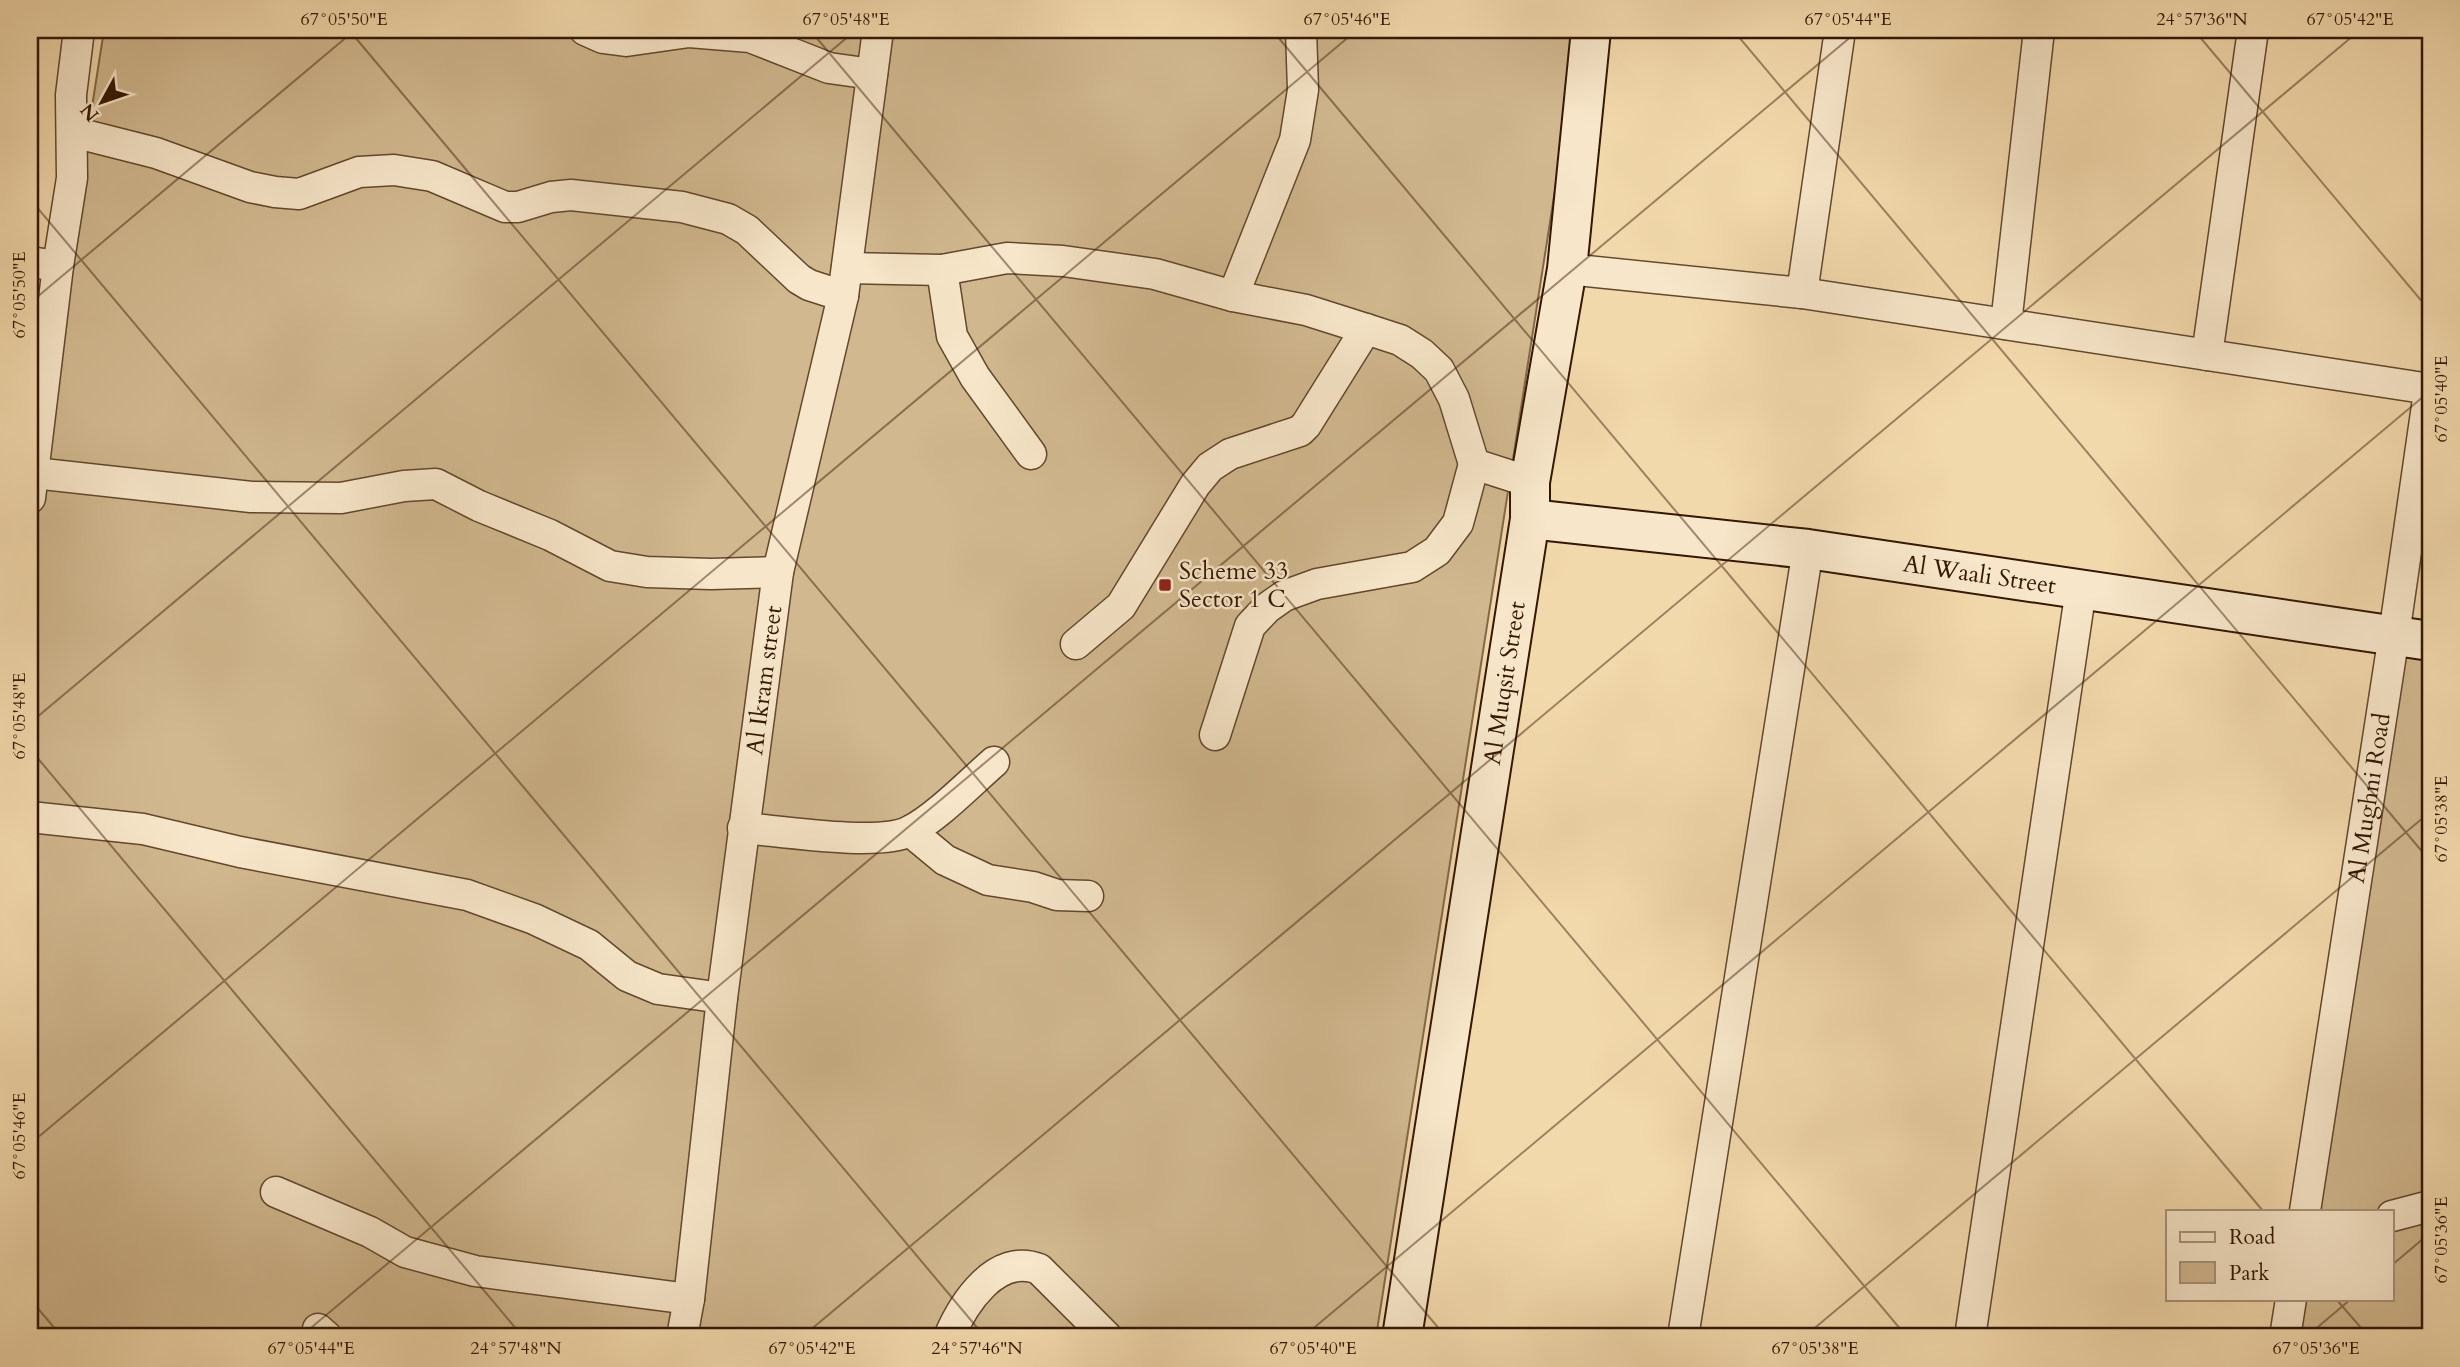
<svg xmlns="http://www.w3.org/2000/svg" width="2460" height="1367" font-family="Cardo,serif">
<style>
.green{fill:#d1b88f;stroke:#826848;stroke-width:2}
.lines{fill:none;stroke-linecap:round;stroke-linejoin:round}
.street-casing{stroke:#62482c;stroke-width:33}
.secondary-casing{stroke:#321701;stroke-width:42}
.street{stroke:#f7e6c9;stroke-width:30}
.secondary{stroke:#f7e6c9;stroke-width:38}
.ticks{fill:none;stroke:#321701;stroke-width:2;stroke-opacity:0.45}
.poi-dot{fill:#8f2418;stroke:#f7e6c9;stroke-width:2.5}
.labels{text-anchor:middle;stroke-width:5;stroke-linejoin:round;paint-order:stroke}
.poi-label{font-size:24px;fill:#321701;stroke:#f7e6c9;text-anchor:start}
.street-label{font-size:24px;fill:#321701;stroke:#f7e6c9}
.neatline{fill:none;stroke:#321701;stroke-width:2.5}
.ticks-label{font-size:18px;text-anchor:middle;fill:#321701}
</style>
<rect width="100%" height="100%" fill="#f2d9ac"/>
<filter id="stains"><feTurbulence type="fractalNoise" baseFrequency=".00286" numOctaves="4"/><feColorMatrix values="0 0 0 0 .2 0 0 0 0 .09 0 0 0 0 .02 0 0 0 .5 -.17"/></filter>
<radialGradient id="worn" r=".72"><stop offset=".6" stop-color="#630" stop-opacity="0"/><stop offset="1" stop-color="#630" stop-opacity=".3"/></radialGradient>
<g class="green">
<polygon points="104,30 1580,30 1376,1337 30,1337 30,504"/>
<polygon points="2394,635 2430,641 2430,1337 2284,1337 2290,1299 2392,1299 2392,1211 2304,1211"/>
</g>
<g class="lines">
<g class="street-casing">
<g id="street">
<polyline points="585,30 603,38 626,41 689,32 750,37 829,68 872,74"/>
<polyline points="1840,30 1802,293 2430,389"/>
<polyline points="73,132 156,153 250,187 275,192 299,194 359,172 394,170 432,176 505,207 518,207 551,197 571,195 682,207 728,219 747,230 799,279 809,285 843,296"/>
<polyline points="30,262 58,266"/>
<polyline points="847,268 942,270 1007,258 1063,261 1155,274 1233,296 1306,310 1366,329 1400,340 1422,354 1439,370 1454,399 1474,464 1530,482"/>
<polyline points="1567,269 1802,293"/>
<polyline points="942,270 952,336 975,377 1031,454"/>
<polyline points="1233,296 1295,140 1303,90 1301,30"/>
<polyline points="2006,324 2039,30"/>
<polyline points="2207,355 2253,30"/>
<polyline points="34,473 251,497 341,498 404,486 436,484 479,506 550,535 610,566 647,572 711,574 778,572"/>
<polyline points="30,498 58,266 72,178 71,95 79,30"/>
<polyline points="1076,644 1121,606 1195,485 1210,467 1230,454 1300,431 1306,425 1366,329"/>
<polyline points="1215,735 1250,626 1267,608 1284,596 1317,584 1412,567 1437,551 1458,523 1474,464"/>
<polyline points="30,817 143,829 240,852 467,895 534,919 589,945 627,976 658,989 722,998"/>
<path d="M 743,828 C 780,831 880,847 910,831 C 936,818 971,782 994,762"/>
<polyline points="910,831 945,860 988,880 1033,887 1057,895 1088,896"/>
<polyline points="276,1192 370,1232 405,1252 475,1271 689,1299"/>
<path id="s1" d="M 2305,1211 L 2394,635 L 2430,385"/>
<polyline points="2392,1216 2430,1206"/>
<polyline points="318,1329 327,1337"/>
<path id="s2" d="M 682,1337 L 689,1299 L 722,998 L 778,572 L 843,296 L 878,30"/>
<path d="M 949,1337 C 963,1304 996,1252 1039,1269 L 1107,1337"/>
<polyline points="1683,1337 1808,549"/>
<polyline points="1970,1337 2081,589"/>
<polyline points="2285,1337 2291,1299"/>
</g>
</g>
<g class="secondary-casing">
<g id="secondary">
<path id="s3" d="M 1530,519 L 1808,549 L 2430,641"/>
<path id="s4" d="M 1402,1337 L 1530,519 L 1530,482 L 1567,269 L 1591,30"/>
</g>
</g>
<use href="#street" class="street"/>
<use href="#secondary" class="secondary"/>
</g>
<path class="ticks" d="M 349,30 L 1446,1337M 810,30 L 1907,1337M 1272,30 L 2263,1211M 1733,30 L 2430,861M 2194,30 L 2430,311M 30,199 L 985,1337M 30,303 L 355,30M 30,723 L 856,30M 30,749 L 523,1337M 30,1144 L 1357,30M 2392,1265 L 2430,1233M 30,1299 L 62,1337M 2336,1299 L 2369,1337M 300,1337 L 1859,30M 802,1337 L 2360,30M 1303,1337 L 2430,391M 1804,1337 L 2430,812M 2306,1337 L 2351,1299"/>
<rect class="poi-dot" x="1158" y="578" width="14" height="14" rx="3.5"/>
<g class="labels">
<g class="poi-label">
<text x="1179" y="579">Scheme 33<tspan x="1179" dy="28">Sector 1 C</tspan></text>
</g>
<g class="street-label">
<text dy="8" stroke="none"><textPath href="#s3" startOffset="453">Al Waali Street</textPath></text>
<text dy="8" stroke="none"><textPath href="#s2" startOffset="662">Al Ikram street</textPath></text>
<text dy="8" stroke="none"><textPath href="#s4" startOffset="662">Al Muqsit Street</textPath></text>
<text dy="8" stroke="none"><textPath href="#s1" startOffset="418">Al Mughni Road</textPath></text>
</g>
</g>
<rect width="2460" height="1367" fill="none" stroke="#f2d9ac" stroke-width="77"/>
<rect x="2166" y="1210" width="228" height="91" fill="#f7e6c9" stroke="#a89379" stroke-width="2"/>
<rect x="2180" y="1232" width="35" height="10" fill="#f7e6c9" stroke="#a89379" stroke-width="2"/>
<text x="2229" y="1244" font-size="21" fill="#321701">Road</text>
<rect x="2180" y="1262" width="35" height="21" fill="#d1b88f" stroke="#a89379" stroke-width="2"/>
<text x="2229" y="1280" font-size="21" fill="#321701">Park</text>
<g transform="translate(102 102) rotate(230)" stroke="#f7e6c9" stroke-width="5" paint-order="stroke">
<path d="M0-5L12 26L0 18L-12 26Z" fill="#321701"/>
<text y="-10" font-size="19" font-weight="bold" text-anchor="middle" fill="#321701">N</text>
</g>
<rect x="38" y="38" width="2384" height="1290" class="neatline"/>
<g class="ticks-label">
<text x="344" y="25">67°05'50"E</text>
<text x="846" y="25">67°05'48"E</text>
<text x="1347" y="25">67°05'46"E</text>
<text x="1848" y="25">67°05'44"E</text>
<text x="2202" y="25">24°57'36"N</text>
<text x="2350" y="25">67°05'42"E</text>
<text transform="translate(19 295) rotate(-90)" y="6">67°05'50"E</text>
<text transform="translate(2441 399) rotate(-90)" y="6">67°05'40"E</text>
<text transform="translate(19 716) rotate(-90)" y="6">67°05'48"E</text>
<text transform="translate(2441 819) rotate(-90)" y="6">67°05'38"E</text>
<text transform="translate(19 1136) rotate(-90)" y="6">67°05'46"E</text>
<text transform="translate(2441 1240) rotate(-90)" y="6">67°05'36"E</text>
<text x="311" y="1354">67°05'44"E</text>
<text x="516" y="1354">24°57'48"N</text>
<text x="812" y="1354">67°05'42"E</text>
<text x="977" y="1354">24°57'46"N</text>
<text x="1313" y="1354">67°05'40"E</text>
<text x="1815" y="1354">67°05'38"E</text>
<text x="2316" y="1354">67°05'36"E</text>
</g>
<rect width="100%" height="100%" filter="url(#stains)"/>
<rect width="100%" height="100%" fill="url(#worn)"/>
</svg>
